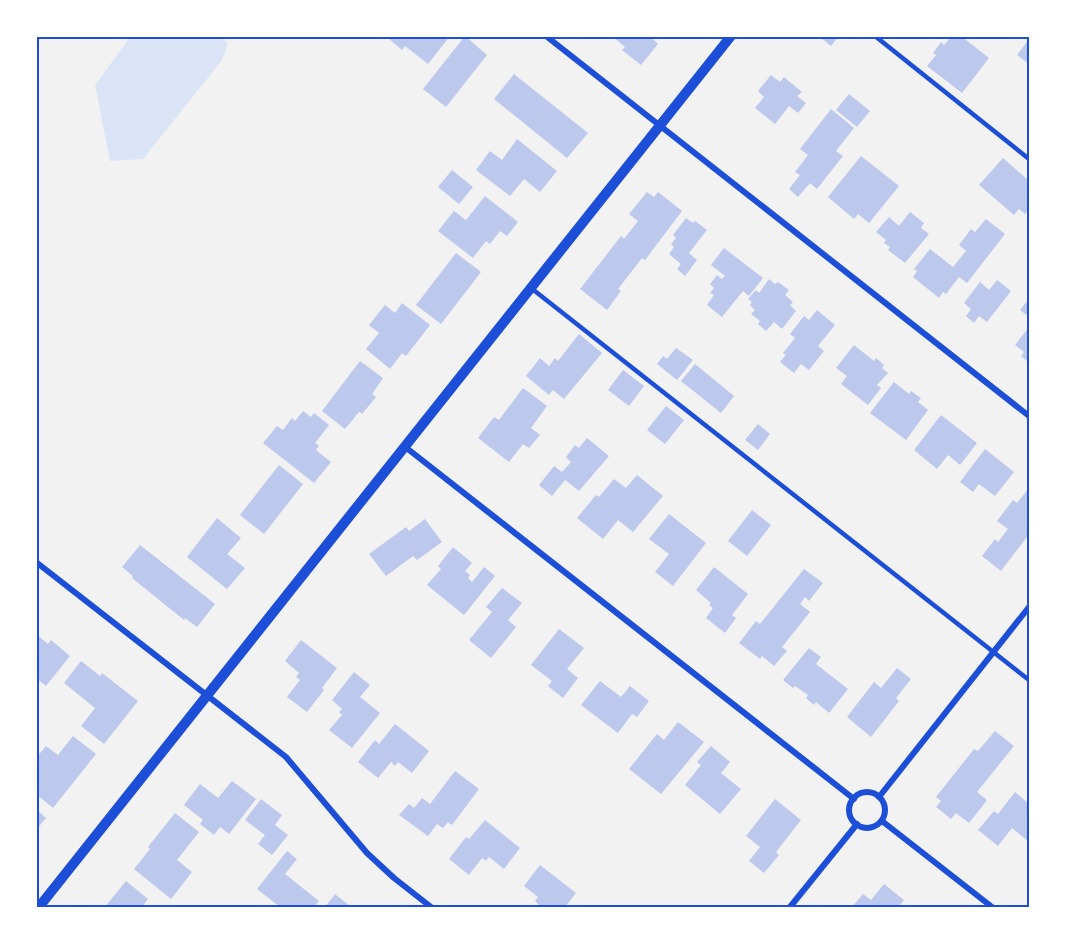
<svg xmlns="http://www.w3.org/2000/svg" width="1065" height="943" font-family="'Alegreya Sans',sans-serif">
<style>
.green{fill:#dbe4f7}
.building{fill:#bdc9ec}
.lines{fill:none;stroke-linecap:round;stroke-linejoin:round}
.service{stroke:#1d4ed8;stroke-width:4.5}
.minor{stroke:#1d4ed8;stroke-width:6}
.tertiary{stroke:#1d4ed8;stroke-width:10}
.neatline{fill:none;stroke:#1d4ed8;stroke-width:2}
</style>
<rect width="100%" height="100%" fill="#f2f2f2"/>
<polygon class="green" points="131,36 218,36 228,43 222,60 143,159 110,161 95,85"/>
<g class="building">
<polygon points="390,36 450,36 428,64 405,46 402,50 388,38"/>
<polygon points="465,36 487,55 446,107 423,89"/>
<polygon points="612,36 649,36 658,44 641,65 622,50 625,47"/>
<polygon points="818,36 839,36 831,46"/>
<polygon points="952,36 961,36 989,58 962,93 927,66 936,55 933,53 941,42 944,45"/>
<polygon points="1029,39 1029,64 1017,55"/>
<polygon points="514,74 588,133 567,158 494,99"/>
<polygon points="771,75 780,82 784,77 802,92 797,96 806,103 798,113 789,106 775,124 755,108 764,97 758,91"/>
<polygon points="849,94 870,111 857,127 836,110"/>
<polygon points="831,109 854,128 836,151 843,156 817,189 810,183 798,197 789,189 800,175 795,172 808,155 800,149"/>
<polygon points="517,139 557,171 540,192 524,179 510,196 476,170 490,151 502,160"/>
<polygon points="861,156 899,186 869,223 858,214 854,219 828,197"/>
<polygon points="1003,158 1029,181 1029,209 1025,214 1019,209 1014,215 979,185"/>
<polygon points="452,170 473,187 459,204 438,187"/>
<polygon points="647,192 654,197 658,192 682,211 645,260 642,258 618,289 621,291 607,310 580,289 621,236 624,239 638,221 629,214"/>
<polygon points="485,196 518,222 507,236 500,231 490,244 486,241 473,258 438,231 454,211 466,220"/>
<polygon points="910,212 924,223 921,228 929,234 905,263 888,250 890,247 884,243 886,240 876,232 889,217 899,226"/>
<polygon points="686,218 693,223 695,221 707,230 689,253 697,260 685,276 677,269 681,264 669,254 674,247 671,244 676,238 673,235"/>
<polygon points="986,219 1005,234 967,283 959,277 946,294 943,292 939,298 913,277 917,271 914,269 930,249 953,267 966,251 959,245 971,229 975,232"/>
<polygon points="724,248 763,278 749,296 743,291 722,317 707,305 714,295 710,293 714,288 710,284 717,275 722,279 725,276 711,265"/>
<polygon points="456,253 481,272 441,324 416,305"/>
<polygon points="769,279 775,284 778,282 789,290 785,295 793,302 790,305 796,311 782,329 774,322 766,331 758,324 760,321 751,314 755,310 750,305 752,302 748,299 756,290 759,293"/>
<polygon points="997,280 1011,291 987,322 979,316 974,323 966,316 971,309 964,303 980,282 989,290"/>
<polygon points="1029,299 1029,317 1020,310"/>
<polygon points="402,303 430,325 406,356 402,353 390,369 366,349 379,333 369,325 385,305 395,313"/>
<polygon points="817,310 835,325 818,346 824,351 809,370 801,364 794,373 780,362 786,355 783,353 795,338 790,334 804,316 809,320"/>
<polygon points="1029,327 1029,358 1027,361 1021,356 1024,352 1015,345"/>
<polygon points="579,334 602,353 564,399 553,390 549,395 526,376 540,358 549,366 555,358 558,361"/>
<polygon points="854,345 874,361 876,358 884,365 882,368 888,373 877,385 881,388 868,405 841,384 847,376 836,368"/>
<polygon points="676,348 693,360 677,380 657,364 663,356 667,359"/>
<polygon points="360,361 383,378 372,394 376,397 362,414 359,412 345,429 322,411"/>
<polygon points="695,364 734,396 721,413 681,381"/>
<polygon points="623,370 644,386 629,406 608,390"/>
<polygon points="894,382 909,394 911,391 921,398 918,402 928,410 906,440 870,413"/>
<polygon points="523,388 547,406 531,428 540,435 529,448 523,444 509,462 478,438 494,417 499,420"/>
<polygon points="666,406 684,420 665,444 647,430"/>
<polygon points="303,411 311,417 314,413 329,425 315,443 319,446 316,450 331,462 314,483 263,443 277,426 283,430 292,418 295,421"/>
<polygon points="941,415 977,443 960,465 948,455 937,469 914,450"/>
<polygon points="758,424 770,434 758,450 745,440"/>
<polygon points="587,438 609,456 579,491 565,480 552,496 539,485 554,466 562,472 571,462 566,457 575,445 579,448"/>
<polygon points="985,449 1014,472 995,496 979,484 973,492 960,482"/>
<polygon points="279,465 303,484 264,534 240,515"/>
<polygon points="637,475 663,496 633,532 618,520 603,539 577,518 596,495 599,497 614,479 626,488"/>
<polygon points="1029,488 1029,534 1001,571 982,556 995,539 998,542 1008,529 997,521 1013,500 1017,503"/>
<polygon points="752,510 771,525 747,556 728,541"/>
<polygon points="669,514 706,543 673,586 655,572 669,554 649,539"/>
<polygon points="217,518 241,538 227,554 245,568 227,589 187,557"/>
<polygon points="425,519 442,542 417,560 413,556 386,576 369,554 406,527 409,531"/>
<polygon points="140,545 215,604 197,627 185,618 184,620 132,578 133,576 122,567"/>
<polygon points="453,547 472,563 465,571 470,575 468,578 472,582 484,567 495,576 464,615 427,585 441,569 438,566"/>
<polygon points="714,567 748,594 732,615 736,618 725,633 706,618 713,608 709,605 711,603 696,590"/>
<polygon points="804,569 823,583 809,601 805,597 800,604 810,612 782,647 787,651 774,666 762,656 760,659 739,643 756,621 760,624"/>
<polygon points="502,588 522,603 508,620 516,627 491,658 469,640 492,612 486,607"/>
<polygon points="559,629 584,648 567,669 578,678 563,698 548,686 552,681 531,665"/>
<polygon points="36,634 48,644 51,640 70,656 46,686 36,678"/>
<polygon points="301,640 337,668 322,688 324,690 307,712 287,697 300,680 296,677 299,673 285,661"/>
<polygon points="809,648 821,657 816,664 848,689 829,713 816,702 814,705 806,698 808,695 795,686 793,688 783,680"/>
<polygon points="81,661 100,676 102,673 138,701 104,744 81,726 95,708 64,683"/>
<polygon points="897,668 911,679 896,698 899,701 871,737 847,717 874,682 881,688"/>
<polygon points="354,672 370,685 360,697 380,713 352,748 329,730 342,715 339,712 342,709 332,700"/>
<polygon points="600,681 621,697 630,686 649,701 637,717 632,714 618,733 581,705"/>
<polygon points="678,722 704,742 661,794 629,769 657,734 664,740"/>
<polygon points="395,724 429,751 412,773 398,762 395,766 391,762 378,778 358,762 375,740 379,744"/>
<polygon points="995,731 1014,746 977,792 987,800 969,823 956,813 951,819 936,807 941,801 936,797 974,749 978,751"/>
<polygon points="73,736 96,754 53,808 36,794 36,758 46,746 58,755"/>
<polygon points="711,746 730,762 721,773 741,789 720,814 685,785 701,765 697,762"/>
<polygon points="455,771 479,789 452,825 448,822 443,828 437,824 428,836 399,815 409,804 414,808 422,798 430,804"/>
<polygon points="232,781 256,799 229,834 220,827 214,835 200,824 203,820 184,805 200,784 218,798"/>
<polygon points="1015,792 1029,804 1029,842 1012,828 998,846 978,830 994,811 998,814"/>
<polygon points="261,799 282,815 275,825 288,835 272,855 258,844 265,835 245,820"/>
<polygon points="775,799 801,820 776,852 779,855 764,873 749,861 760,847 746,836"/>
<polygon points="36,809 46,818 36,830"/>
<polygon points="175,813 199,832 177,860 192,872 171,899 134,869 150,849 148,847"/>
<polygon points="485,820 520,848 504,869 489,857 486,861 482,858 469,875 449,859 466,837 469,839"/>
<polygon points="287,851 297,859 285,874 319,901 314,907 280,907 257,889"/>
<polygon points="540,865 576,893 565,907 538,907 539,905 535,901 538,897 524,886"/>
<polygon points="126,881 148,899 142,907 105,907"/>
<polygon points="884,884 904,900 898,907 852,907 863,894 871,900"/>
<polygon points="335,894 351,907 325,907"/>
</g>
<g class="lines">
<g class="service">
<polyline points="875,36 1029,159"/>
<polyline points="531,288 1029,680"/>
</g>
<g class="minor">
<polyline points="546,36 1029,416"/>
<polyline points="404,446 854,799"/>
<polyline points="36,562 286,757 367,853 394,878 431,907"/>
<circle cx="867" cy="810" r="18"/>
<polyline points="879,797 1029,607"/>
<polyline points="882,821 992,907"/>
<polyline points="790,907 857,824"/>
</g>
<polyline class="tertiary" points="39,907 731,36"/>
</g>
<rect width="1065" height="943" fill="none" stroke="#ffffff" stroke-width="75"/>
<rect x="38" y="38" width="990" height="868" class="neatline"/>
</svg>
